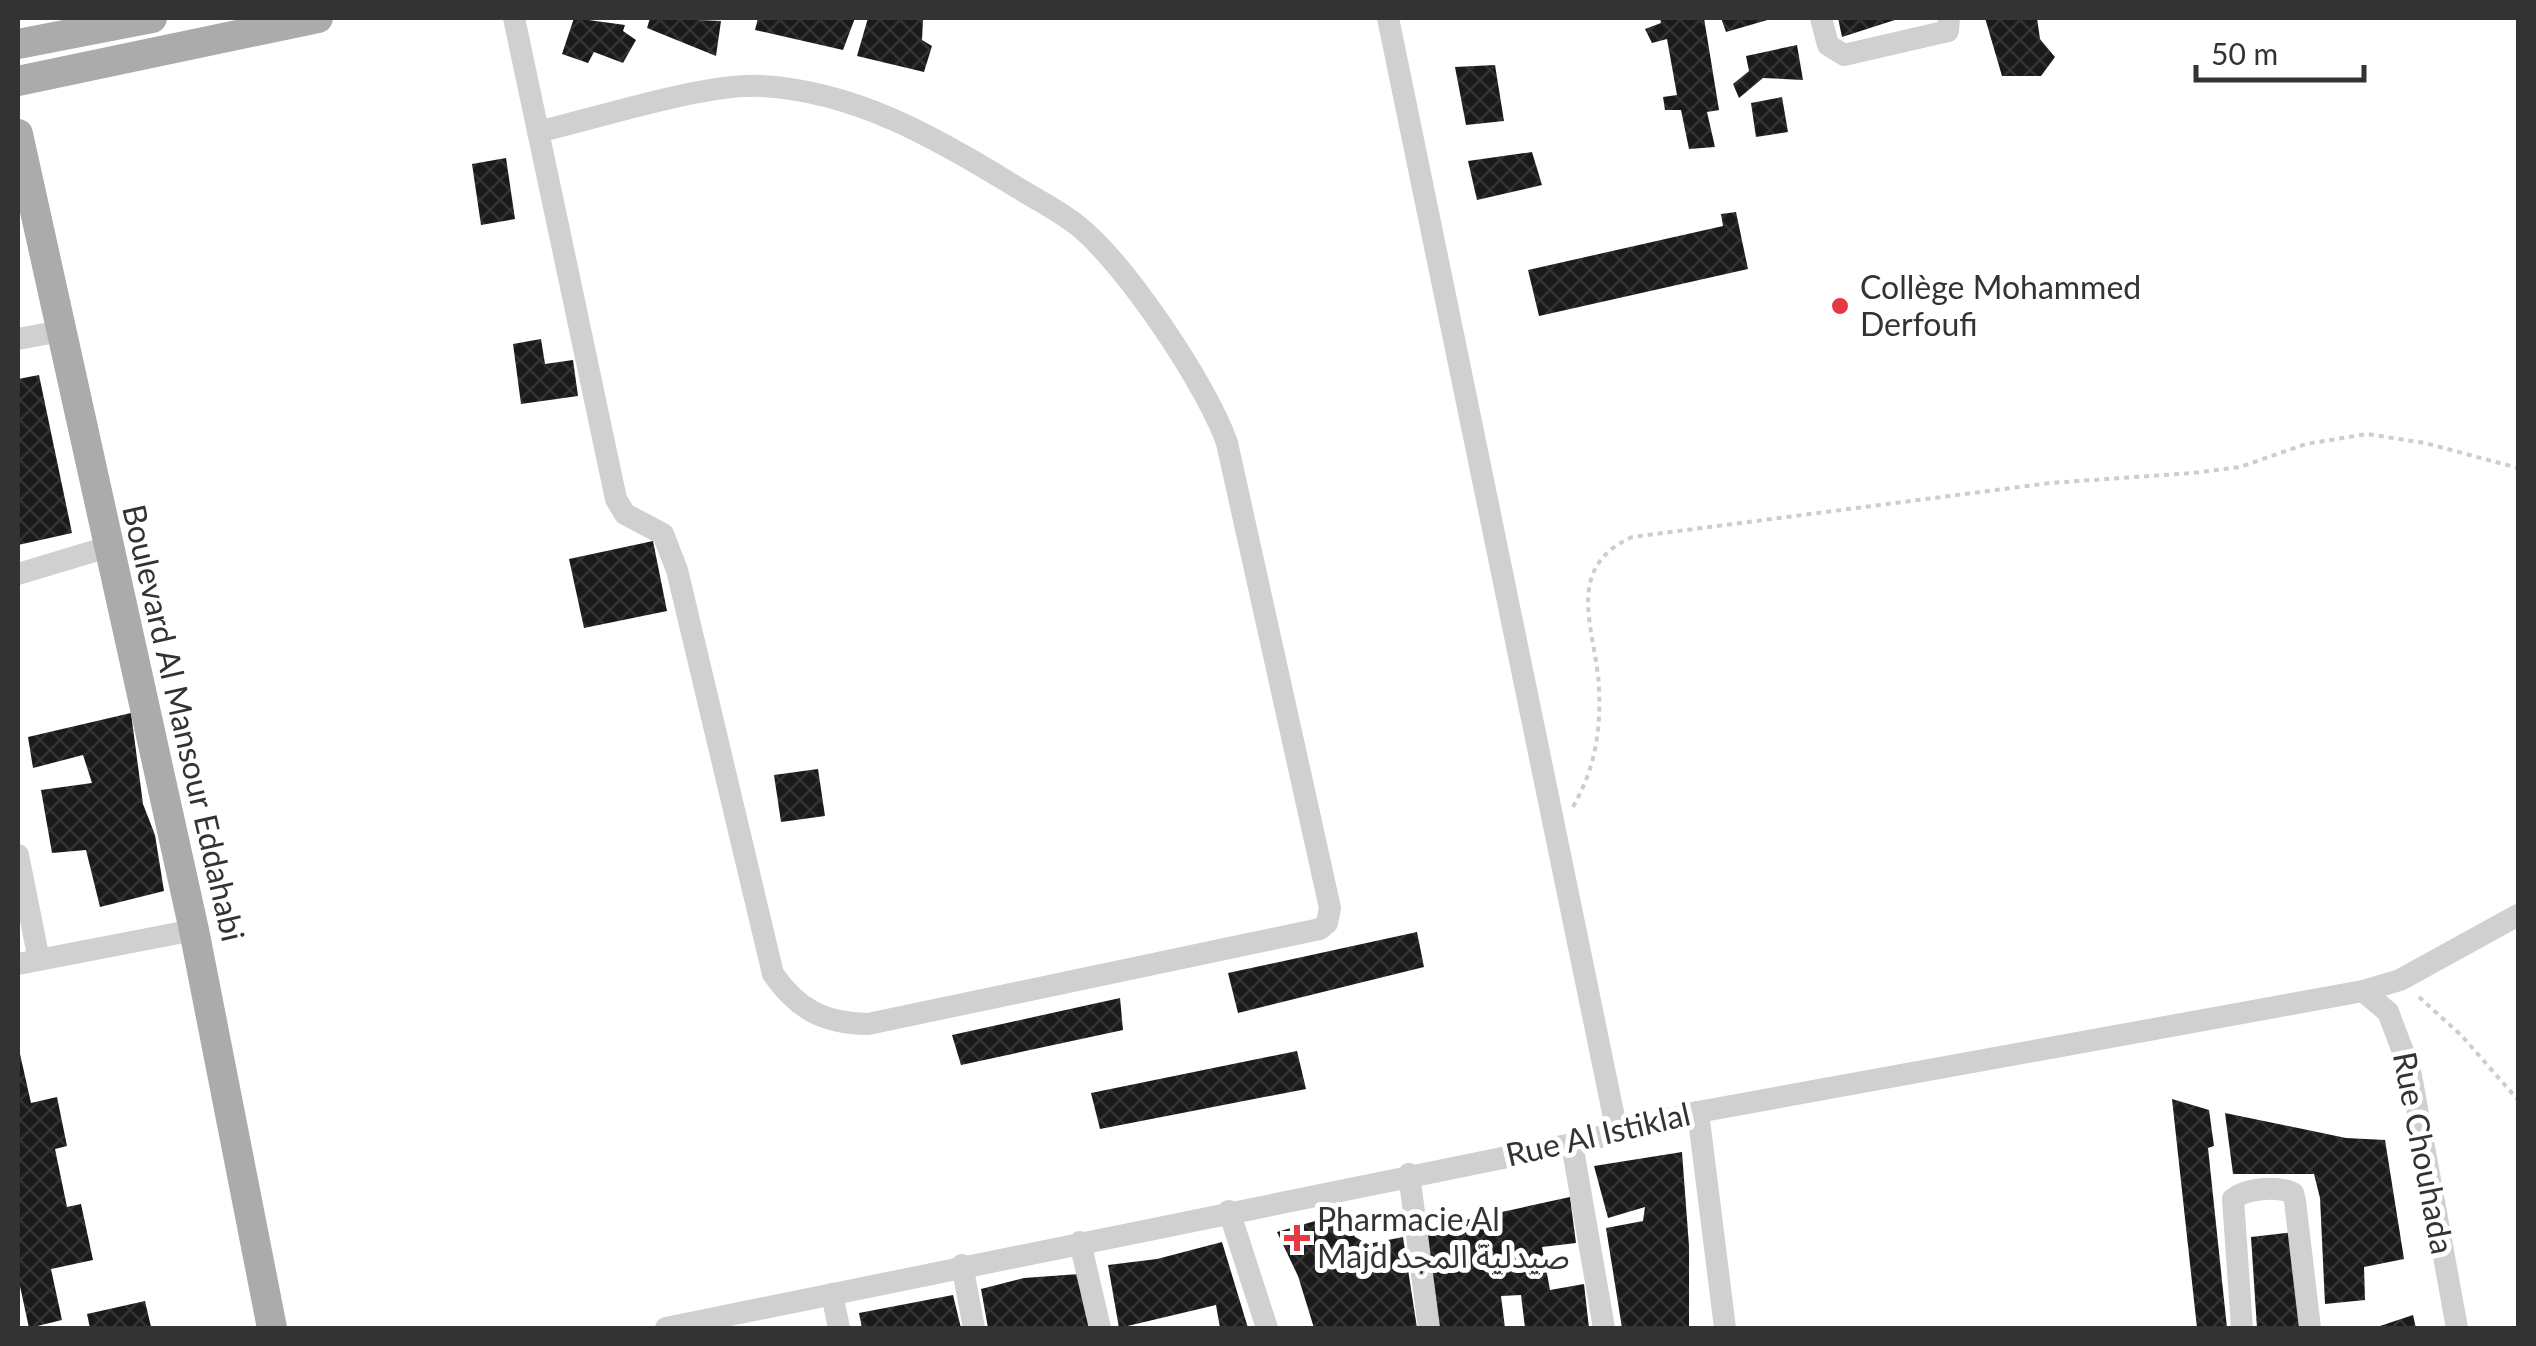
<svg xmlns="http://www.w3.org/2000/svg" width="2536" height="1346" font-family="Lato,'Noto Sans Arabic',sans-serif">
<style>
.building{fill:url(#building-cross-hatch)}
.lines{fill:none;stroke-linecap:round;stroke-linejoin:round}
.path{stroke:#cdcdcd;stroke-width:4;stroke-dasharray:5 5;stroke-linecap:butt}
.minor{stroke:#d0d0d0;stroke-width:22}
.major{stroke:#ababab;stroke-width:30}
.poi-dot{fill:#e63946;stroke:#fff;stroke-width:4}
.labels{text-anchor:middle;stroke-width:10;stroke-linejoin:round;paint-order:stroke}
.poi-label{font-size:32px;fill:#333;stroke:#fff;text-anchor:start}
.street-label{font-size:32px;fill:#333;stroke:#fff}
</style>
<defs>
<pattern id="building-cross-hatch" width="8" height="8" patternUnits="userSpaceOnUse" patternTransform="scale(2.5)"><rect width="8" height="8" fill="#1a1a1a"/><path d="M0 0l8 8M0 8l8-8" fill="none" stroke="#333"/></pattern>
</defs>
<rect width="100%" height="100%" fill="#fff"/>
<g class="building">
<polygon points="574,18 625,25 623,31 636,40 623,63 594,52 588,63 562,54"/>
<polygon points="650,18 721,21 716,56 647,28"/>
<polygon points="758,18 855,18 843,50 755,30"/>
<polygon points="868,18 923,19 922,40 932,46 924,72 857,56"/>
<polygon points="1660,18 1704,18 1719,110 1707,112 1715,147 1689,149 1681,110 1665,110 1663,97 1677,95 1667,39 1652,43 1645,29 1661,23"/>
<polygon points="1721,18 1771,18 1771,19 1726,32"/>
<polygon points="1838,18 1901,18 1842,37"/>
<polygon points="1985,18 2037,18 2040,39 2055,57 2041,76 2002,76"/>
<polygon points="1797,45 1803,80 1763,78 1739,98 1733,84 1749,71 1746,56"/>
<polygon points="1495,65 1504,121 1466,125 1455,67"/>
<polygon points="1782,97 1788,132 1756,137 1751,103"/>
<polygon points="1532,152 1542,185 1477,200 1468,161"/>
<polygon points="506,158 515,219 481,225 472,164"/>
<polygon points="1736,212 1748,269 1539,316 1528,270 1723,226 1721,214"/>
<polygon points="541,339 545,364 573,360 578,396 521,404 513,344"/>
<polygon points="39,375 72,533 18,545 18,379"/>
<polygon points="653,541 667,611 584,628 569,559"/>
<polygon points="131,713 143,804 155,835 164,891 100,907 86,850 52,853 41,790 92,783 83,755 33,768 28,737"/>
<polygon points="818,769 825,816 781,822 774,775"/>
<polygon points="1417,932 1424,967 1238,1013 1228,973"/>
<polygon points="1120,998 1123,1030 961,1065 952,1035"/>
<polygon points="18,1045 31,1103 57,1097 67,1146 55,1149 67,1207 81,1204 93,1260 51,1269 62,1320 29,1328 18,1277"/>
<polygon points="1297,1051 1306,1089 1100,1129 1091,1093"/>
<polygon points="2172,1099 2209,1110 2214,1146 2208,1148 2227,1328 2197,1328"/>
<polygon points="2225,1113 2346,1138 2385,1140 2404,1259 2364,1267 2365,1300 2325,1304 2320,1198 2314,1174 2233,1174"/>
<polygon points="1682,1152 1689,1246 1689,1328 1622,1328 1606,1228 1643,1221 1645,1207 1608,1218 1594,1166"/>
<polygon points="1570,1197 1576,1243 1542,1247 1550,1290 1584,1284 1589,1328 1525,1328 1521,1295 1501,1296 1505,1328 1439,1328 1424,1229"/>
<polygon points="1343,1213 1355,1237 1368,1244 1403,1237 1417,1328 1314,1328 1298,1276 1277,1232"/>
<polygon points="2294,1232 2301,1328 2257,1328 2251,1237"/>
<polygon points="1222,1242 1248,1328 1220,1328 1216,1305 1119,1328 1108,1265 1157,1259"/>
<polygon points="1079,1274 1090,1328 988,1328 981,1289 1024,1278"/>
<polygon points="953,1295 961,1328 862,1328 859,1313"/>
<polygon points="145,1301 151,1327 90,1328 87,1314"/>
<polygon points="2413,1315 2416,1328 2374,1328"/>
</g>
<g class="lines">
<g class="path">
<path d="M 1573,807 C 1595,768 1601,732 1599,687 C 1596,631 1562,568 1632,537 L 2050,483 L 2193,473 L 2240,467 L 2306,444 L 2367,434 L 2425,443 L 2518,468"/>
<polyline points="2419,997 2462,1036 2518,1100"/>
</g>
<g class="minor">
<path d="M 514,18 L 616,499 L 625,514 L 663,534 L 677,570 L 773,974 C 798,1010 824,1023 868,1024 L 1320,929 L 1327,923 L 1330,908 L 1227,443 C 1207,385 1125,263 1077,225 C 1058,210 1034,198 1013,185 C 935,137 854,91 761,86 C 704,83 597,118 538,132"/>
<polyline points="1388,18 1617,1132"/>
<polyline points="1821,18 1828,45 1844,55 1948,31 1949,18"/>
<polyline points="18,339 61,331"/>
<polyline points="18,574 108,547"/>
<polyline points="18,855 39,960"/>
<polyline points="18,964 194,930"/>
<polyline points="2363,991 2388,1012 2410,1070 2457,1328"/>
<polyline points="1698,1112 1725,1328"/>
<polyline points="1572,1144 1604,1328"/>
<polyline points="1409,1174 1429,1328"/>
<polyline points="1229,1211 1267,1328"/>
<polyline points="1080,1242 1100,1328"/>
<polyline points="962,1265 974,1328"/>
<polyline points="832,1294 839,1328"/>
<polyline points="666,1328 1572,1144 1698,1112 2363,991 2400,980 2518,915"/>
<path d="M 2242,1328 L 2233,1199 C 2246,1188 2277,1186 2293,1193 L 2295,1201 L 2310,1328"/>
</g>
<g class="major">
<polyline points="18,44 152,18"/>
<polyline points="18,81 318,18"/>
<polyline points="18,134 194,930 272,1328"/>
</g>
</g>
<g class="poi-dot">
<circle cx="1840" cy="306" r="10"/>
<path d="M1292 1223h10v10h10v10h-10v10h-10v-10h-10v-10h10z"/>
</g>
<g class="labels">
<g class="poi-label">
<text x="1860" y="299">Collège Mohammed<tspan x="1860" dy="37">Derfoufi</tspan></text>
<text x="1317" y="1231">Pharmacie Al<tspan x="1317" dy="37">Majd صيدلية المجد</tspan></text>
</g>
<g class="street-label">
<text transform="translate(183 723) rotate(77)" y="11">Boulevard Al Mansour Eddahabi</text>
<text transform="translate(1598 1135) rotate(-13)" y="11">Rue Al Istiklal</text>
<text transform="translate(2423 1153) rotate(79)" y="11">Rue Chouhada</text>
</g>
</g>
<rect width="2536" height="1346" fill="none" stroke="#333333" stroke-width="40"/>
<path d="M2196 65v15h168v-15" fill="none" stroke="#333333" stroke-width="5"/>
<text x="2211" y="65" font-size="30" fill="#333333" stroke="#ffffff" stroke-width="8" paint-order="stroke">50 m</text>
</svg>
